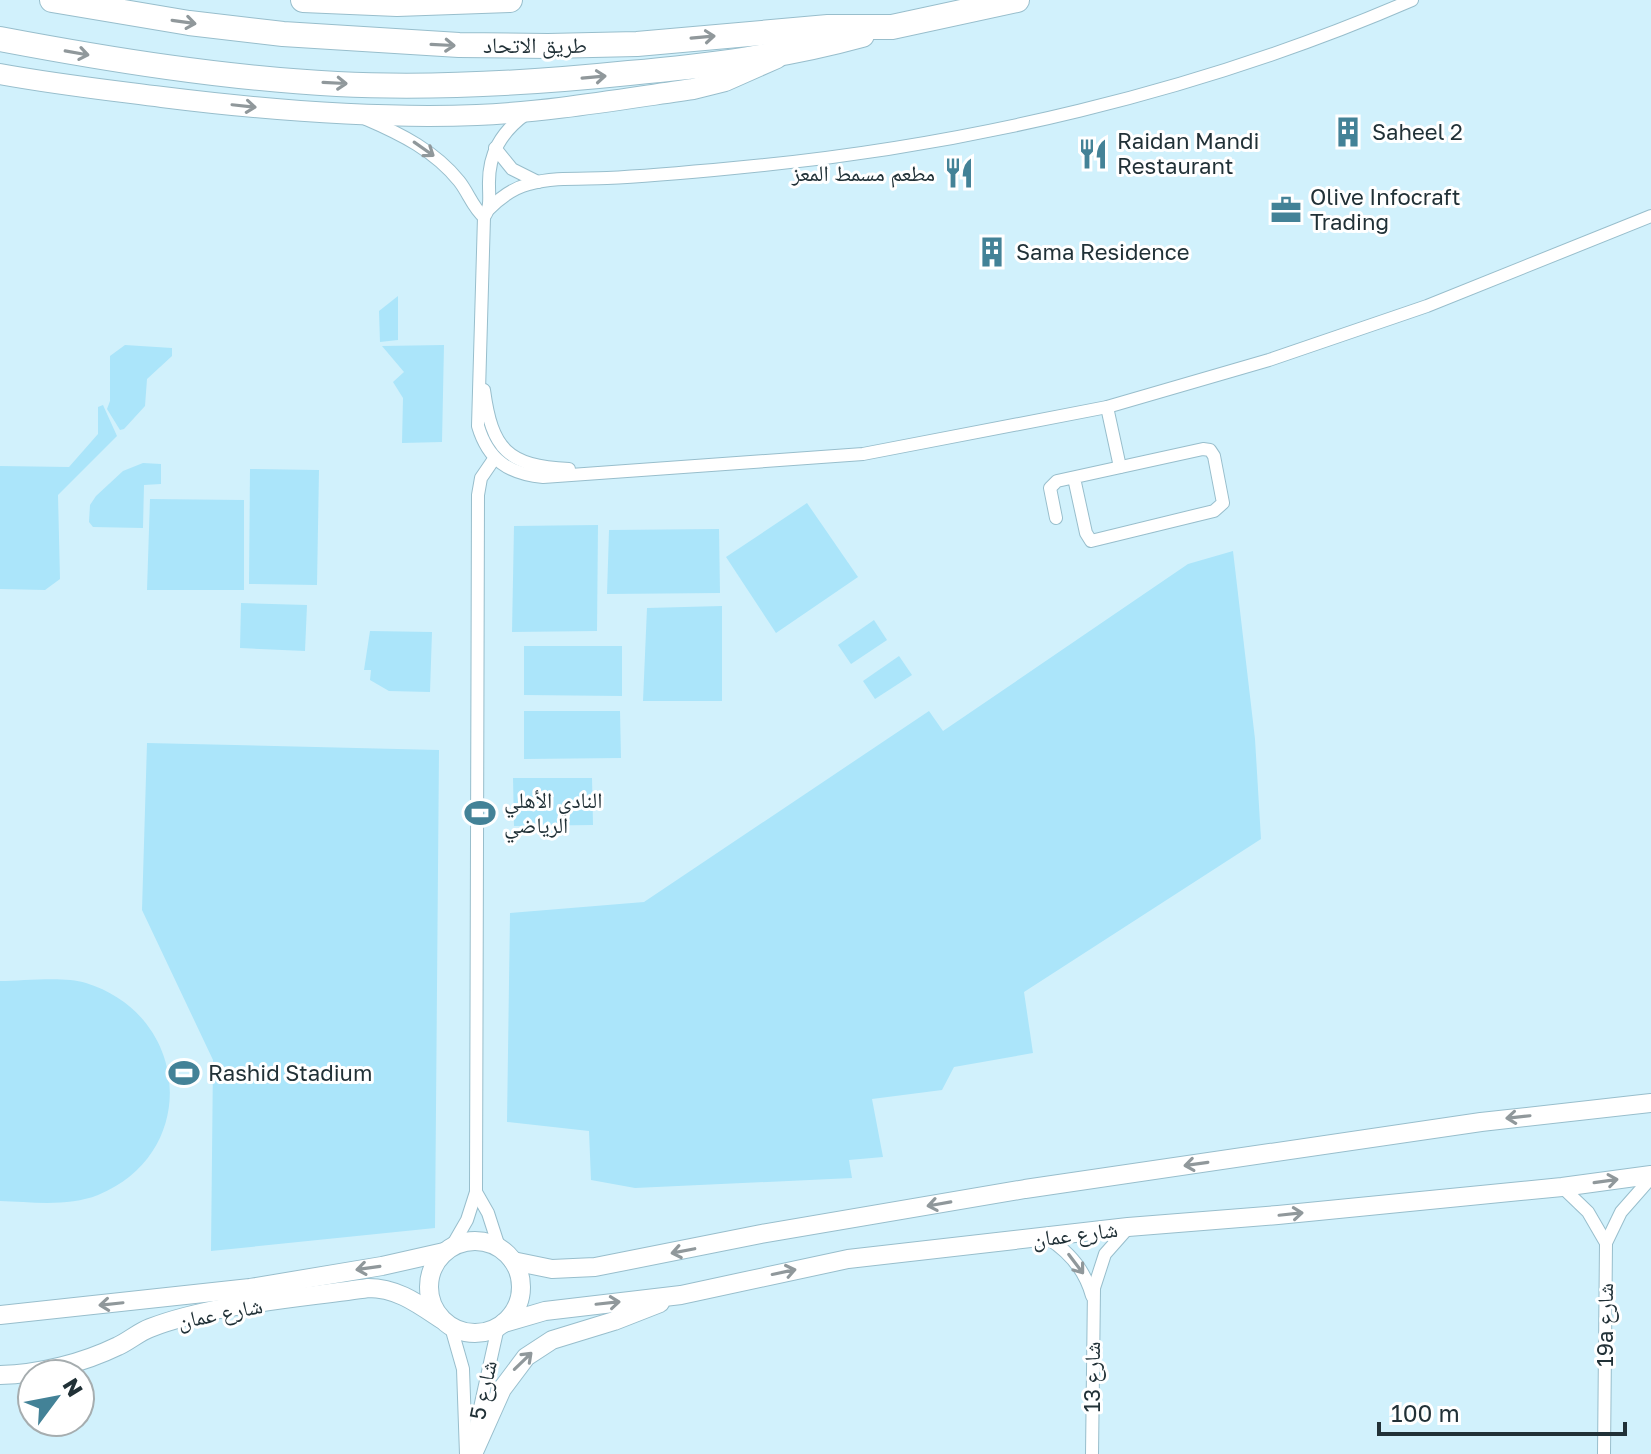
<svg xmlns="http://www.w3.org/2000/svg" width="1651" height="1454" font-family="'Golos Text','Noto Naskh Arabic',sans-serif">
<style>
.green{fill:#abe5fa}
.lines{fill:none;stroke-linecap:round;stroke-linejoin:round}
.street-casing{stroke:#98becc;stroke-width:14}
.secondary-casing{stroke:#98becc;stroke-width:20}
.primary-casing{stroke:#98becc;stroke-width:22}
.highway-casing{stroke:#98becc;stroke-width:26}
.street{stroke:#fff;stroke-width:12}
.secondary{stroke:#fff;stroke-width:18}
.primary{stroke:#fff;stroke-width:20}
.highway{stroke:#fff;stroke-width:24}
.oneway{stroke:#90989b}
.labels{text-anchor:middle;stroke-width:6;stroke-linejoin:round;paint-order:stroke}
.street-label{font-size:22px;fill:#213137;stroke:#fff}
.poi-label{font-size:22px;fill:#213137;stroke:#fff;text-anchor:start}
</style>
<rect width="100%" height="100%" fill="#d1f1fc"/>
<g class="green">
<polygon points="398,296 398,340 380,342 379,311"/>
<polygon points="125,345 172,348 172,356 147,379 145,406 124,429 120,430 107,409 110,401 110,356"/>
<polygon points="444,345 442,442 402,443 403,398 393,382 404,372 382,346"/>
<polygon points="103,405 117,436 58,495 60,579 45,590 0,589 0,466 69,467 98,434 98,407"/>
<polygon points="143,463 161,464 161,484 144,485 143,528 93,527 89,522 90,505 96,496 123,471"/>
<polygon points="250,469 319,470 317,585 249,584"/>
<polygon points="150,499 244,500 244,590 147,590"/>
<polygon points="807,503 858,577 776,633 726,557"/>
<polygon points="598,525 597,631 512,632 514,526"/>
<polygon points="719,529 720,593 607,594 609,530"/>
<polygon points="1233,551 1255,739 1261,839 1024,992 1033,1053 954,1067 942,1090 872,1099 883,1157 849,1160 852,1178 635,1188 591,1180 589,1131 507,1122 510,913 644,902 929,711 943,731 1188,564"/>
<polygon points="241,603 307,605 305,651 240,648"/>
<polygon points="722,606 722,701 643,701 647,608"/>
<polygon points="874,620 887,640 851,664 838,645"/>
<polygon points="370,631 432,632 430,692 389,691 370,680 371,670 364,670"/>
<polygon points="524,646 622,646 622,696 524,695"/>
<polygon points="899,656 912,675 875,699 863,681"/>
<polygon points="524,711 620,711 621,758 524,759"/>
<polygon points="147,743 439,750 435,1228 211,1251 213,1060 142,910"/>
<polygon points="513,778 592,778 593,825 514,826"/>
<path d="M 0,981 C 24,981 64,976 86,983 C 190,1015 201,1153 98,1195 C 68,1207 31,1202 0,1201 Z"/>
</g>
<g class="lines">
<g class="street-casing">
<g id="street">
<path d="M 526,114 C 501,132 488,154 489,186 C 489,197 491,208 484,217 L 478,426 C 488,460 509,474 543,477 L 863,454 L 1107,407 L 1269,360 L 1427,306 L 1651,216"/>
<path d="M 366,119 C 401,134 435,151 459,181 C 468,192 473,208 484,217"/>
<polyline points="495,148 512,169 538,182"/>
<path d="M 489,209 C 500,198 513,188 529,184 C 553,177 582,179 607,178 C 650,176 692,172 734,168 C 964,147 1200,92 1412,0"/>
<path d="M 484,390 C 492,449 507,466 569,469"/>
<polyline points="1107,407 1120,467"/>
<polyline points="1056,518 1050,488 1057,481 1203,449 1210,450 1214,456 1223,503 1214,511 1091,541 1086,533 1074,478"/>
<polyline points="1562,1187 1588,1212 1606,1243"/>
<polyline points="476,1192 488,1213 499,1247"/>
<path d="M 1047,1238 C 1070,1252 1085,1270 1092,1296"/>
<polyline points="452,1246 467,1220 476,1192 478,495 481,478 494,459"/>
<polyline points="451,1327 463,1369 466,1454"/>
<polyline points="473,1439 498,1327"/>
<polyline points="1092,1454 1094,1288 1105,1254 1128,1228"/>
<polyline points="1604,1454 1606,1243 1621,1212 1651,1178"/>
</g>
</g>
<g class="secondary-casing">
<g id="secondary">
<circle cx="475" cy="1287" r="46"/>
<polyline points="513,1261 552,1269 595,1267 761,1234 1025,1189 1481,1122 1651,1103"/>
<polyline points="0,1315 250,1288 382,1266 444,1252"/>
<polyline points="504,1323 545,1311 681,1295 848,1259 1128,1227 1278,1215 1562,1187 1651,1175"/>
<path d="M 0,1375 C 40,1374 83,1363 118,1346 C 129,1341 139,1332 150,1328 C 212,1304 301,1298 368,1288 C 397,1288 417,1303 441,1319"/>
<polyline points="473,1454 502,1389 526,1357 552,1340 614,1321 660,1303"/>
</g>
</g>
<g class="primary-casing">
<path id="primary" d="M 0,74 C 54,84 108,90 162,97 C 266,110 372,119 477,115 C 549,112 622,99 693,89 L 725,81 L 777,58"/>
</g>
<g class="highway-casing">
<g id="highway">
<polyline points="52,0 189,23 283,34 459,45 548,46 637,44 828,27 892,27 1017,0"/>
<polyline points="303,0 397,4 510,0"/>
<path d="M 0,39 C 111,60 224,78 337,84 C 434,89 532,83 629,73 C 708,66 786,56 862,35"/>
</g>
</g>
<use href="#street" class="street"/>
<use href="#secondary" class="secondary"/>
<use href="#primary" class="primary"/>
<use href="#highway" class="highway"/>
</g>
<defs><path id="oneway-shaft" d="M-6 0H5M1.5-3L5.5 0L1.5 3" fill="none" stroke-width="1.6" stroke-linecap="round" stroke-linejoin="round" transform="scale(2)"/></defs>
<g class="oneway">
<use href="#oneway-shaft" transform="translate(184 22) rotate(8)"/>
<use href="#oneway-shaft" transform="translate(703 37) rotate(-5)"/>
<use href="#oneway-shaft" transform="translate(443 45) rotate(3)"/>
<use href="#oneway-shaft" transform="translate(77 53) rotate(10)"/>
<use href="#oneway-shaft" transform="translate(594 77) rotate(-5)"/>
<use href="#oneway-shaft" transform="translate(335 83) rotate(3)"/>
<use href="#oneway-shaft" transform="translate(244 106) rotate(6)"/>
<use href="#oneway-shaft" transform="translate(424 149) rotate(35)"/>
<use href="#oneway-shaft" transform="translate(1518 1117) rotate(174)"/>
<use href="#oneway-shaft" transform="translate(1196 1164) rotate(172)"/>
<use href="#oneway-shaft" transform="translate(1606 1181) rotate(-8)"/>
<use href="#oneway-shaft" transform="translate(939 1204) rotate(170)"/>
<use href="#oneway-shaft" transform="translate(1291 1214) rotate(-6)"/>
<use href="#oneway-shaft" transform="translate(683 1251) rotate(169)"/>
<use href="#oneway-shaft" transform="translate(1076 1264) rotate(53)"/>
<use href="#oneway-shaft" transform="translate(368 1268) rotate(172)"/>
<use href="#oneway-shaft" transform="translate(784 1272) rotate(-12)"/>
<use href="#oneway-shaft" transform="translate(608 1303) rotate(-6)"/>
<use href="#oneway-shaft" transform="translate(111 1304) rotate(174)"/>
<use href="#oneway-shaft" transform="translate(523 1361) rotate(-44)"/>
</g>
<defs>
<g id="building-bare" transform="scale(2.4)"><path d="M-4-6H4V6H1V3H-1V6H-4ZM-2.5-4.3h1.7v1.8h-1.7ZM.8-4.3h1.7v1.8H.8ZM-2.5-1h1.7V.8h-1.7ZM.8-1h1.7V.8H.8Z" fill="#438297" stroke="#fff" stroke-width="2.5" paint-order="stroke"/></g>
<g id="restaurant-bare" transform="scale(2.4)"><path d="M-5-6h1v4h1v-4h1v4h1v-4h1v5L-1.5 .5V6h-2V.5L-5-1ZM5-6V6H3V1.5H1.5Q1.5-4 5-6Z" fill="#438297" stroke="#fff" stroke-width="2.5" paint-order="stroke"/></g>
<g id="office-bare" transform="scale(2.4)"><path d="M-6-3h4V-5.5h4V-3h4V5H-6ZM-1-4.5V-3h2v-1.5ZM-6 0V1H6V0Z" fill="#438297" stroke="#fff" stroke-width="2.5" paint-order="stroke"/></g>
<g id="stadium-bare" transform="scale(2.4)"><path d="M0-5a6.5 5 0 1 0 0 10a6.5 5 0 1 0 0-10ZM-3.5-1.8h7v3.6h-7Z" fill="#438297" stroke="#fff" stroke-width="2.5" paint-order="stroke"/></g>
</defs>
<g fill-rule="evenodd">
<use href="#building-bare" x="1348" y="132"/>
<use href="#restaurant-bare" x="1093" y="154"/>
<use href="#restaurant-bare" x="959" y="173"/>
<use href="#office-bare" x="1286" y="210"/>
<use href="#building-bare" x="992" y="252"/>
<use href="#stadium-bare" x="480" y="813"/>
<use href="#stadium-bare" x="184" y="1073"/>
</g>
<g class="labels">
<g class="street-label">
<text x="535" y="53">طريق الاتحاد</text>
<text transform="translate(1075 1234) rotate(-7)" y="8">شارع عمان</text>
<text transform="translate(220 1313) rotate(-11)" y="8">شارع عمان</text>
<text transform="translate(1605 1325) rotate(-90)" y="8">19a شارع</text>
<text transform="translate(1092 1377) rotate(-90)" y="8">شارع 13</text>
<text transform="translate(483 1390) rotate(-78)" y="8">شارع 5</text>
</g>
<g class="poi-label">
<text x="1372" y="140">Saheel 2</text>
<text x="1117" y="149">Raidan Mandi<tspan x="1117" dy="25">Restaurant</tspan></text>
<text x="935" y="181" text-anchor="end">مطعم مسمط المعز</text>
<text x="1310" y="205">Olive Infocraft<tspan x="1310" dy="25">Trading</tspan></text>
<text x="1016" y="260">Sama Residence</text>
<text x="504" y="808">النادي الأهلي<tspan x="504" dy="25">الرياضي</tspan></text>
<text x="208" y="1081">Rashid Stadium</text>
</g>
</g>
<g transform="translate(56 1398) rotate(58)"><circle r="38" fill="#ffffff" stroke="#a6adaf" stroke-width="2"/>
<path d="M0-6L14 30L0 20L-14 30Z" fill="#438297"/>
<text y="-12" font-size="22" font-weight="bold" text-anchor="middle" fill="#213137">N</text>
</g>
<path d="M1379 1422v12h246v-12" fill="none" stroke="#213137" stroke-width="4"/>
<text x="1391" y="1422" font-size="24" fill="#213137" stroke="#ffffff" stroke-width="6" paint-order="stroke">100 m</text>
</svg>
